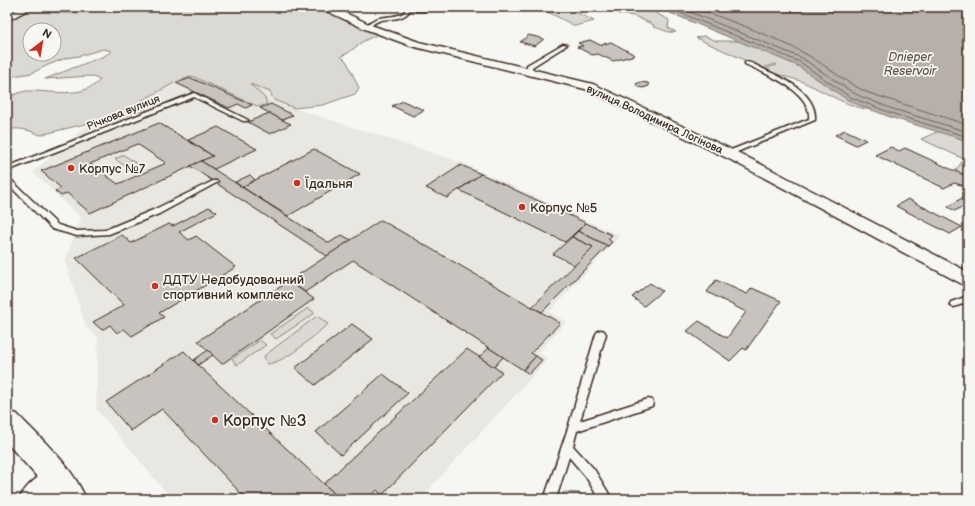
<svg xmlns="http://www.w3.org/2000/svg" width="975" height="506" font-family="'Balsamiq Sans',sans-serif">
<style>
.built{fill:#e8e7e2}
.green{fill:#dad9d3;stroke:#8a8278;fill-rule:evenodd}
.water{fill:#b6b0a9;stroke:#857a71}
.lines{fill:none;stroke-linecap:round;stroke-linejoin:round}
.shore{stroke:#6c6056;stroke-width:1}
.building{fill:#c8c3be;stroke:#3b2a1e;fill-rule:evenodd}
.service-casing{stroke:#3b2a1e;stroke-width:3}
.minor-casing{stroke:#3b2a1e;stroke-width:3}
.tertiary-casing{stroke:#3b2a1e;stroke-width:3}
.service{fill:#f6f6f2;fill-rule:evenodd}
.minor{fill:#f6f6f2;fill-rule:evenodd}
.tertiary{fill:#f6f6f2;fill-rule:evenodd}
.poi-dot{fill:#c8321e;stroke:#f6f6f2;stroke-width:1.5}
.labels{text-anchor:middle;stroke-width:3.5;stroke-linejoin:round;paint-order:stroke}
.far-street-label{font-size:11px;fill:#3b2a1e;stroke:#f6f6f2}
.far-water-label{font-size:12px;font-style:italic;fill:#605248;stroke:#f6f6f2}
.poi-label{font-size:13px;fill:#3b2a1e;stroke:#f6f6f2;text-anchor:start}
.near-poi-label{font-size:16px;fill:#3b2a1e;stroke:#f6f6f2;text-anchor:start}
</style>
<rect width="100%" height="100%" fill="#f6f6f2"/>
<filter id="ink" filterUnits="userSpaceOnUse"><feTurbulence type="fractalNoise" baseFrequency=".025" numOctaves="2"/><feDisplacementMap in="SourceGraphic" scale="8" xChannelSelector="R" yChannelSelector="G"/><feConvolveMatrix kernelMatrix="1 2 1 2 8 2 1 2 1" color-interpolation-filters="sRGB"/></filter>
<g filter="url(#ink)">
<polygon class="built" points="189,73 279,87 294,108 460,162 620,236 549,312 566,322 538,353 548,359 420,499 172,499 96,409 98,337 86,327 65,261 81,218 33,172 99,115"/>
<g class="green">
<path d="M 32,7 L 50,7 L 51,11 L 56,13 L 77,13 L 112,7 L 306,7 L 321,9 L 378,34 L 362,42 L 348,53 L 341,56 L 347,62 L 359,88 L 355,94 L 323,105 L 294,108 L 274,100 L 270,92 L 250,84 L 265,98 L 267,104 L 259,107 L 192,76 L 174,83 L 141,101 L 147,111 L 109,126 L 101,120 L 40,135 C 30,130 18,127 7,130 L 7,109 L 10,108 L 8,97 C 14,95 20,92 26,91 C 51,90 81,100 100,80 L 91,76 L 45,79 L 104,56 L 112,51 L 103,49 L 79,56 L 66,58 L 48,65 L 32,73 L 7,77 L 7,19 ZM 30,30 L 54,30 L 54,54 L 30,54 Z"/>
<polygon points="565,7 594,21 575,26 546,11"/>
<path d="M 616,7 L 644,7 L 669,20 L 668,28 L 676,32 C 668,34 661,28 653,27 L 654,25 L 634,16 L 618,14 L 620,13 L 611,10 L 623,10 Z"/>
<path d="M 704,36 L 717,41 L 741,41 L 798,66 L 848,100 L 873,110 C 848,108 828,93 805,83 C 792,77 777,76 764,69 L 777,65 L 775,64 L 762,68 L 696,38 Z"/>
<polygon points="939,131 968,141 968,176 956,170 964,159 921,139"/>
<polygon points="124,155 140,166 130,170 115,159"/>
<polygon points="308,308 315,313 276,339 270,334"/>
<path d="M 317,316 L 328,324 C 312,337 287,362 267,364 L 264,356 Z"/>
<polygon points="260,340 266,345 237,365 232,359"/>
<polygon points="564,492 579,493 587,499 560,499"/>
</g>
<polygon class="water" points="656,7 968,7 968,141 890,117 859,105 848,100 798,66"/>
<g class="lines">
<g class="shore">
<polyline points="666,7 800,62 850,97 891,113 968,137"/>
<polyline points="678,7 802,58 852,92 862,97 893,109 968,132"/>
<path d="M 693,7 C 730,21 769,34 804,53 C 826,65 845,83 869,93 L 968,125"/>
</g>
</g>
<g class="building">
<polygon points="414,7 426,7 425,12 413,12"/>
<polygon points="529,35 544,39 535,46 520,42"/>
<polygon points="590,40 600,45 611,42 635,55 613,61 598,54 592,55 577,47 583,46 578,43"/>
<polygon points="191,78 252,105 246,108 238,104 229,108 176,83"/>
<polygon points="640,82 648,83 649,86 643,88 638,87 636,84"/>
<polygon points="403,101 424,110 413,116 392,106"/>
<polygon points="271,104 293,115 282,120 260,108"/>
<polygon points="269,113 282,120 291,124 270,134 248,122"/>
<path d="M 159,123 L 213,156 L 90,213 L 67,193 L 61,196 L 55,191 L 61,188 L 41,171 ZM 137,144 L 166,163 L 118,184 L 90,164 Z"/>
<polygon points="218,127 257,149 214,169 201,161 213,156 188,140"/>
<polygon points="845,130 866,140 856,145 835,135"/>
<polygon points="891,147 899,151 905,148 968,177 964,181 968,183 968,187 954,183 944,188 875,155"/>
<polygon points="314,149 360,174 288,216 242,187"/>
<polygon points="201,161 329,243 342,235 351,240 327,256 190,166"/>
<polygon points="461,165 481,174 447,198 426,188"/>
<polygon points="481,174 586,223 565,242 459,190"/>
<polygon points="250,175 255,180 242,187 235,182"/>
<polygon points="968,194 968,203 955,211 948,207"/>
<polygon points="908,199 962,227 950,234 896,206"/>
<polygon points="209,207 217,212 179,232 189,240 196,236 236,267 159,313 164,317 132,336 124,329 117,333 110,325 102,330 93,322 124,305 76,258 122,235 131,243 169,224 173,226"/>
<polygon points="381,220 560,323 531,353 536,356 523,370 353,260 305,292 289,281"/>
<polygon points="586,223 612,235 608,239 612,242 608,246 578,231"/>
<polygon points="578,231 608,246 542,312 532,307 593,247 572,237"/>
<polygon points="572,237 593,247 575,265 553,254"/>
<polygon points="716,280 747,294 752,288 781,301 746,350 743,348 730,361 687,331 699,321 727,338 746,312 707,292"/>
<polygon points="289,281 314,299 222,364 198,341"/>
<polygon points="650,283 662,291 644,306 632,297"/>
<polygon points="352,324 373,339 315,385 295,368"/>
<polygon points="489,348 503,357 494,367 479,357"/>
<polygon points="467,349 502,372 382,495 377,490 368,499 340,499 324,484"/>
<polygon points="208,350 213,355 198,365 194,360"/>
<polygon points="184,351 198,365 340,499 246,499 162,409 131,431 106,402"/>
<polygon points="536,356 542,360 529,374 523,370"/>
<polygon points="383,374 408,393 341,455 316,432"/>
</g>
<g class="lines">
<g class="service-casing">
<g id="service">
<path d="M 408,7 L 412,7 C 402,27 380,12 370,28 L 366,27 C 374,14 389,19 402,14 Z"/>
<polygon points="563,44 567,45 532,67 533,72 528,73 527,65"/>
<path d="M 745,62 C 752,62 759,67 765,70 C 786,79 817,94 815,120 L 737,152 L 739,157 L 736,159 L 734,158 L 730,151 L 731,150 L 809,119 C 812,91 766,74 745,64 Z"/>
<polygon points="194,93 248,120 247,121 243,121 194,97 7,171 7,167"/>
<polygon points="7,177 9,178 58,225 77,231 105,230 153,210 213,181 217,181 218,182 159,214 109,234 77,236 52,229 7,183"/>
<polygon points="968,267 968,274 964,271 965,268"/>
<polygon points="968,296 968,302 954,307 951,306 950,304 951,302"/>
<polygon points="601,330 604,331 606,334 580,421 648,399 652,400 653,403 652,406 577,431 573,446 594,469 612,499 599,499 586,477 569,457 556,499 544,499 568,428 596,334 598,331"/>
</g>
</g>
<g class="minor-casing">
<g id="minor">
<polygon points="22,7 33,7 7,21 7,14"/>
<polygon points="318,7 333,7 371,25 419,42 593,84 741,154 968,272 968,286 962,284 731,160 585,89 411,46 365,29"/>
<path d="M 58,466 L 67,470 L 70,478 L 67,486 L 51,499 L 19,499 C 26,484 43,472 58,466 Z"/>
</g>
</g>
<g class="tertiary-casing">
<path id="tertiary" d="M 7,411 L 17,414 C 42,440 72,465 86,499 L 54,499 L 47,488 L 7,443 Z"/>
</g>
<use href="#service" class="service"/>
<use href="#minor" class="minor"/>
<use href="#tertiary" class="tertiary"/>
</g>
</g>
<g class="poi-dot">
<circle cx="71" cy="168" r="4"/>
<circle cx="297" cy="183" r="4"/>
<circle cx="522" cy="207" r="4"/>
<circle cx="155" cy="286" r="4"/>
<circle cx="215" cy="420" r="4"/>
</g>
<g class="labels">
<g class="far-street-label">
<text transform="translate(123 112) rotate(-22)" y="4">Річкова вулиця</text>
<text transform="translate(655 119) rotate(25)" y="4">вулиця Володимира Логінова</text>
</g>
<g class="far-water-label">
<text x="910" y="61">Dnieper<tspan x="910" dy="14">Reservoir</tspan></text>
</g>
<g class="poi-label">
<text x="79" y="173">Корпус №7</text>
<text x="305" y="188">Їдальня</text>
<text x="530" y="212">Корпус №5</text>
<text x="163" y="284">ДДТУ Недобудованний<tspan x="163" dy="15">спортивний комплекс</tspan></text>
</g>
<g class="near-poi-label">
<text x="223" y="426">Корпус №3</text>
</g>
</g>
<rect width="975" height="506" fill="none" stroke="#f6f6f2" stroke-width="24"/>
<rect x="12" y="12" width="951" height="482" fill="none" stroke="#3b2a1e" stroke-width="1.5" filter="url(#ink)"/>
<g transform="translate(42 42) rotate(31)"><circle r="19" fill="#f6f6f2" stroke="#aba49d"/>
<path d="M0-3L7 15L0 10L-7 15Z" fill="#c8321e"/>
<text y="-6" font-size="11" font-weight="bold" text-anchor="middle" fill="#3b2a1e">N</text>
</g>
</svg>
